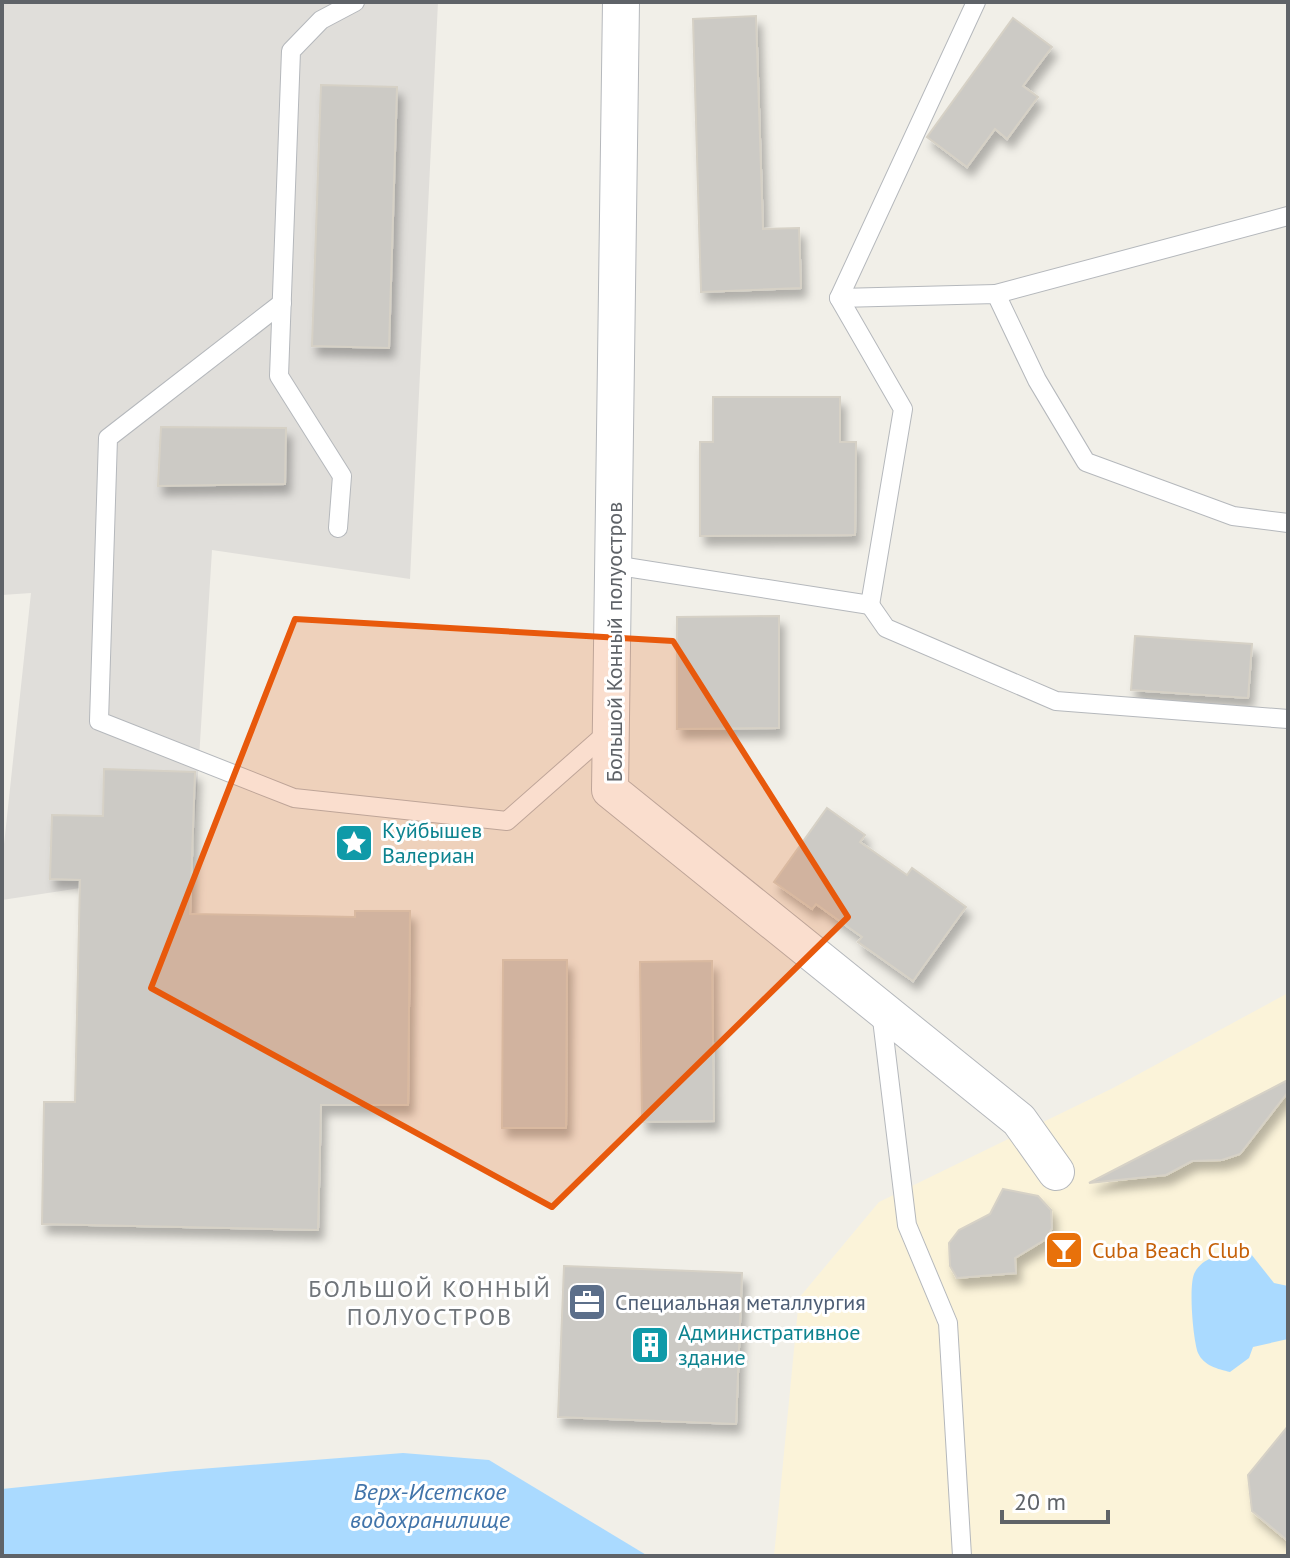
<svg xmlns="http://www.w3.org/2000/svg" width="1290" height="1558" font-family="'PT Sans',sans-serif">
<style>
.industrial{fill:#e0deda}
.sand{fill:#fbf3d9}
.water{fill:#aadaff}
.building{fill:#cccac5;stroke:#d6d1c6;stroke-width:2;filter:url(#shadow)}
.lines{fill:none;stroke-linecap:round;stroke-linejoin:round}
.service-casing{stroke:#b5b8bc;stroke-width:20}
.minor-casing{stroke:#b5b8bc;stroke-width:38}
.service{stroke:#fff;stroke-width:18}
.minor{stroke:#fff;stroke-width:36}
.marked{fill:#e8590c;fill-opacity:0.2;stroke:#e8590c;stroke-width:6;stroke-linejoin:round}
.labels{text-anchor:middle;stroke-width:6;stroke-linejoin:round;paint-order:stroke}
.street-label{font-size:22px;fill:#5f6368;stroke:#fff}
.culture-label{font-size:22px;fill:#0d838f;stroke:#fff;text-anchor:start}
.food-label{font-size:22px;fill:#c56008;stroke:#fff;text-anchor:start}
.service-label{font-size:22px;fill:#4e5e75;stroke:#fff;text-anchor:start}
.neighbourhood-label{font-size:24px;letter-spacing:2px;fill:#70757a;stroke:#fff}
.water-label{font-size:24px;font-style:italic;fill:#4174aa;stroke:#fff}
</style>
<defs>
<filter id="shadow"><feDropShadow dx="5" dy="9" stdDeviation="4" flood-color="#0004"/></filter>
</defs>
<rect width="100%" height="100%" fill="#f1efe8"/>
<polygon class="industrial" points="2,2 438,2 410,579 212,550 192,871 2,900 2,863 31,593 2,595"/>
<polygon class="sand" points="1288,993 1288,1556 774,1556 799,1298 879,1202 1113,1088"/>
<g class="water">
<path d="M 1233,1252 L 1251,1254 L 1274,1283 L 1288,1286 L 1288,1339 L 1253,1347 L 1249,1358 L 1230,1372 C 1218,1369 1204,1366 1198,1353 C 1193,1340 1188,1283 1195,1272 C 1204,1257 1218,1256 1233,1252 Z"/>
<polygon points="403,1453 489,1460 648,1556 2,1556 2,1489 175,1471"/>
</g>
<g class="building">
<polygon points="756,16 763,229 799,228 801,288 701,292 693,19"/>
<polygon points="1013,18 1052,47 1023,86 1038,97 1007,139 995,129 967,167 927,137"/>
<polygon points="321,85 397,87 389,348 312,346"/>
<polygon points="713,397 840,397 840,442 856,442 855,535 700,536 700,442 713,442"/>
<polygon points="161,427 286,428 285,484 158,486"/>
<polygon points="779,616 779,728 677,729 677,617"/>
<polygon points="1135,636 1252,644 1248,698 1131,690"/>
<polygon points="104,769 195,772 190,914 355,917 355,911 410,911 408,1105 321,1105 318,1230 42,1224 44,1102 75,1102 80,880 50,879 52,815 103,816"/>
<polygon points="827,808 865,835 860,842 907,875 912,868 966,907 913,981 858,942 862,937 816,904 812,909 774,882"/>
<polygon points="503,960 567,960 566,1128 502,1128"/>
<polygon points="712,961 714,1121 642,1122 640,962"/>
<polygon points="1288,1080 1288,1092 1240,1154 1222,1160 1192,1161 1166,1175 1089,1183"/>
<polygon points="1003,1189 1038,1196 1051,1210 1052,1228 1046,1239 1015,1258 1016,1273 957,1278 950,1266 949,1243 959,1230 990,1214"/>
<polygon points="564,1266 742,1273 736,1424 558,1417"/>
<polygon points="1288,1426 1288,1541 1252,1511 1248,1475"/>
</g>
<g class="lines">
<g class="service-casing">
<g id="service">
<polyline points="996,294 1288,216"/>
<polyline points="839,298 996,294 1037,380 1086,462 1233,516 1288,523"/>
<polyline points="282,303 108,438 99,721 294,798 507,821 609,731"/>
<polyline points="338,528 342,476 279,376 291,51 321,20 355,2"/>
<polyline points="613,565 870,605 903,409 839,298 976,2"/>
<polyline points="870,605 886,628 1056,701 1288,719"/>
<polyline points="881,1011 907,1225 948,1323 962,1556"/>
</g>
</g>
<g class="minor-casing">
<polyline id="minor" points="621,2 610,790 1019,1120 1056,1172"/>
</g>
<use href="#service" class="service"/>
<use href="#minor" class="minor"/>
</g>
<path class="marked" d="M 295,619 L 673,641 L 848,917 L 552,1207 L 151,988 Z"/>
<defs>
<g id="sight-square" transform="scale(2)"><rect x="-9" y="-9" width="18" height="18" rx="4" fill="#0f9aa8" stroke="#fff"/><path d="M0-6L1.8-2.2L6-1.7L2.9 1.2L3.7 5.4L0 3.3L-3.7 5.4L-2.9 1.2L-6-1.7L-1.8-2.2Z" fill="#fff"/></g>
<g id="bar-square" transform="scale(2)"><rect x="-9" y="-9" width="18" height="18" rx="4" fill="#e8710a" stroke="#fff"/><path d="M-6-5H6L.8 .8V4.5H3.5V6h-7V4.5H-.8V.8Z" fill="#fff"/></g>
<g id="office-square" transform="scale(2)"><rect x="-9" y="-9" width="18" height="18" rx="4" fill="#5c6f8a" stroke="#fff"/><path d="M-6-3h4V-5.5h4V-3h4V5H-6ZM-1-4.5V-3h2v-1.5ZM-6 0V1H6V0Z" fill="#fff"/></g>
<g id="building-square" transform="scale(2)"><rect x="-9" y="-9" width="18" height="18" rx="4" fill="#0f9aa8" stroke="#fff"/><path d="M-4-6H4V6H1V3H-1V6H-4ZM-2.5-4.3h1.7v1.8h-1.7ZM.8-4.3h1.7v1.8H.8ZM-2.5-1h1.7V.8h-1.7ZM.8-1h1.7V.8H.8Z" fill="#fff"/></g>
</defs>
<g fill-rule="evenodd">
<use href="#sight-square" x="354" y="843"/>
<use href="#bar-square" x="1064" y="1250"/>
<use href="#office-square" x="587" y="1302"/>
<use href="#building-square" x="650" y="1345"/>
</g>
<g class="labels">
<g class="street-label">
<text transform="translate(614 642) rotate(-90)" y="8">Большой Конный полуостров</text>
</g>
<g class="culture-label">
<text x="382" y="838">Куйбышев<tspan x="382" dy="25">Валериан</tspan></text>
<text x="678" y="1340">Административное<tspan x="678" dy="25">здание</tspan></text>
</g>
<g class="food-label">
<text x="1092" y="1258">Cuba Beach Club</text>
</g>
<g class="service-label">
<text x="615" y="1310">Специальная металлургия</text>
</g>
<g class="neighbourhood-label">
<text x="430" y="1297">БОЛЬШОЙ КОННЫЙ<tspan x="430" dy="28">ПОЛУОСТРОВ</tspan></text>
</g>
<g class="water-label">
<text x="430" y="1500">Верх-Исетское<tspan x="430" dy="28">водохранилище</tspan></text>
</g>
</g>
<rect width="1290" height="1558" fill="none" stroke="#5f6368" stroke-width="8"/>
<path d="M1002 1510v12h106v-12" fill="none" stroke="#5f6368" stroke-width="4"/>
<text x="1014" y="1510" font-size="24" fill="#5f6368" stroke="#ffffff" stroke-width="6" paint-order="stroke">20 m</text>
</svg>
